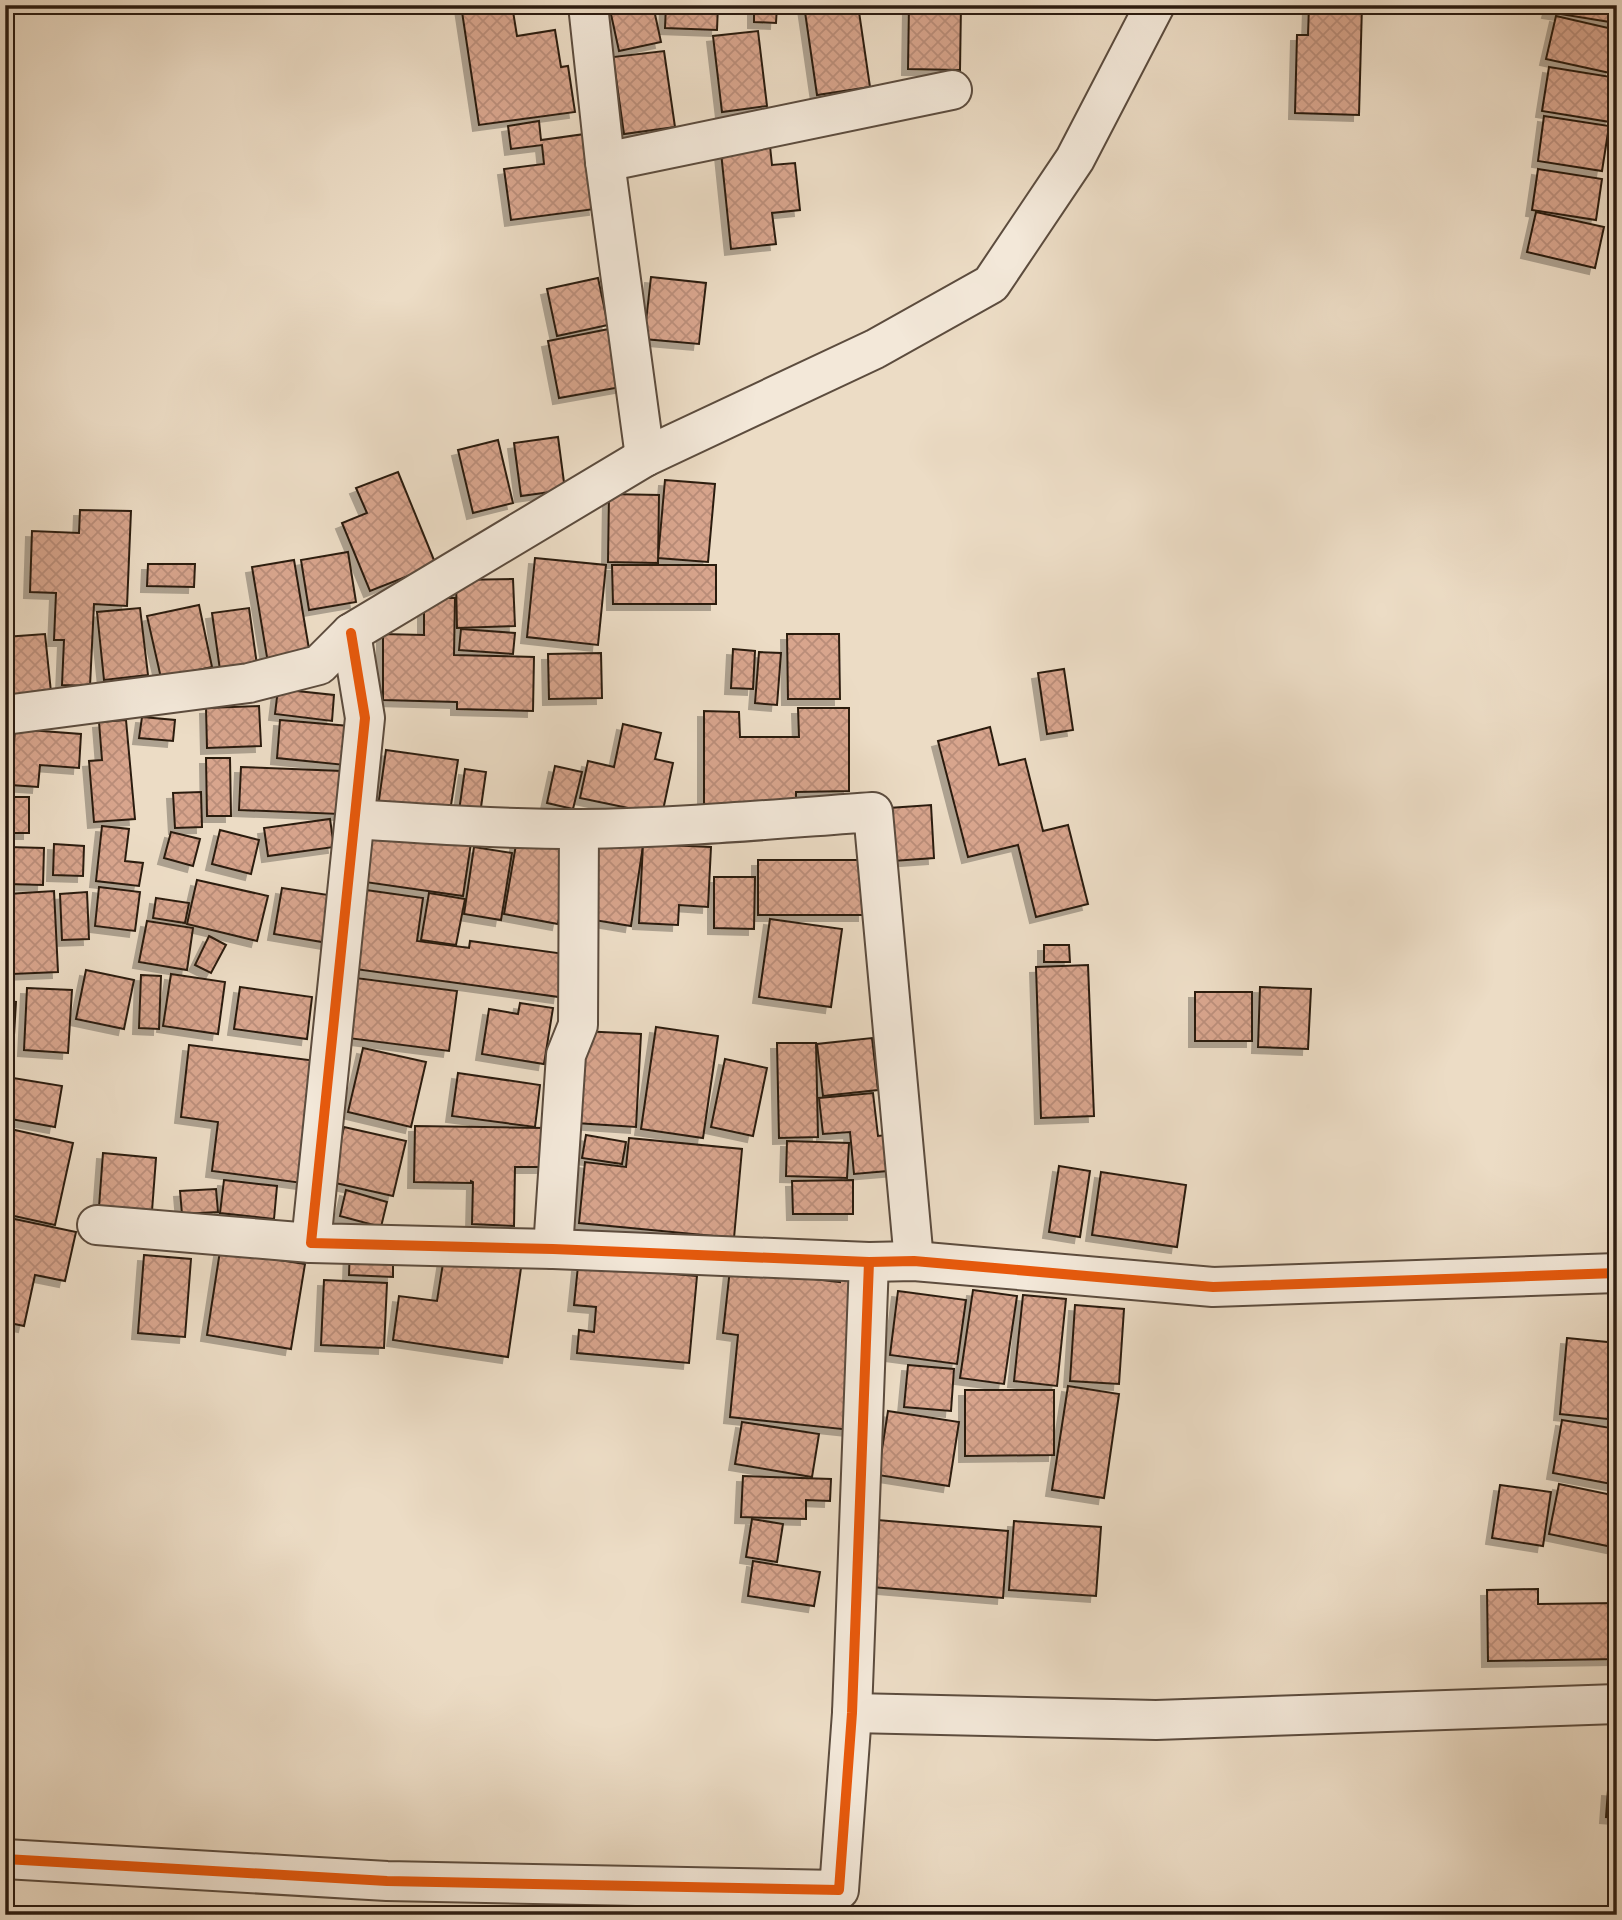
<svg xmlns="http://www.w3.org/2000/svg" width="1622" height="1920" font-family="'IM FELL Double Pica',serif">
<style>
.building{fill:url(#building-cross-hatch);stroke:#2c1c11;stroke-width:2;filter:url(#shadow)}
.lines{fill:none;stroke-linecap:round;stroke-linejoin:round}
.minor-casing{stroke:#5c4c3e;stroke-width:42}
.minor{stroke:#f3e8d9;stroke-width:38}
.cycleway-casing{stroke:#f3e8d9;stroke-width:15}
.cycleway{stroke:#e8590c;stroke-width:10}
</style>
<defs>
<pattern id="building-cross-hatch" width="8" height="8" patternUnits="userSpaceOnUse" patternTransform="scale(1.75)"><rect width="8" height="8" fill="#d8a58d"/><path d="M0 0l8 8M0 8l8-8" fill="none" stroke="#ba8d79"/></pattern>
<filter id="shadow"><feDropShadow dx="-6" dy="6" stdDeviation="0" flood-color="#0004"/></filter>
</defs>
<rect width="100%" height="100%" fill="#ecdcc5"/>
<filter id="stains"><feTurbulence type="fractalNoise" baseFrequency=".00286" numOctaves="4"/><feColorMatrix values="0 0 0 0 .2 0 0 0 0 .09 0 0 0 0 .02 0 0 0 .5 -.17"/></filter>
<radialGradient id="worn" r=".72"><stop offset=".6" stop-color="#630" stop-opacity="0"/><stop offset="1" stop-color="#630" stop-opacity=".3"/></radialGradient>
<g class="building">
<polygon points="461,5 512,5 517,36 555,30 561,67 568,66 575,112 479,125"/>
<polygon points="609,5 653,5 661,42 619,51"/>
<polygon points="666,5 718,5 717,30 665,28"/>
<polygon points="754,5 777,5 776,23 754,22"/>
<polygon points="804,5 858,5 870,87 817,95"/>
<polygon points="909,5 961,5 960,70 908,69"/>
<polygon points="1309,5 1362,5 1359,115 1295,113 1297,35 1308,35"/>
<polygon points="1550,5 1617,5 1616,23 1548,12"/>
<polygon points="1556,16 1617,30 1617,41 1610,73 1546,59"/>
<polygon points="758,31 767,106 722,112 713,36"/>
<polygon points="664,51 675,127 624,134 613,57"/>
<polygon points="1549,67 1617,78 1610,122 1542,111"/>
<polygon points="1544,116 1609,126 1602,171 1538,161"/>
<polygon points="539,121 541,140 585,134 595,209 511,220 504,169 544,164 542,145 511,149 508,126"/>
<polygon points="770,146 772,165 795,163 800,210 772,213 776,244 731,249 721,152"/>
<polygon points="1538,169 1602,179 1596,220 1532,210"/>
<polygon points="1536,212 1604,227 1595,268 1527,252"/>
<polygon points="651,277 706,283 699,344 644,339"/>
<polygon points="598,278 608,325 557,336 547,289"/>
<polygon points="609,329 621,387 559,398 548,341"/>
<polygon points="558,437 565,490 521,496 514,443"/>
<polygon points="498,440 513,503 473,513 458,450"/>
<polygon points="398,472 436,565 370,591 342,523 367,513 356,488"/>
<polygon points="665,480 715,484 708,562 658,558"/>
<polygon points="609,494 659,495 658,563 608,562"/>
<polygon points="80,510 131,511 127,606 94,604 90,686 62,685 64,640 54,640 56,593 30,592 32,531 79,533"/>
<polygon points="348,552 356,602 309,610 301,560"/>
<polygon points="535,558 606,565 598,645 527,637"/>
<polygon points="294,560 310,655 268,663 252,567"/>
<polygon points="148,564 195,564 194,587 147,586"/>
<polygon points="612,565 716,565 716,604 613,604"/>
<polygon points="513,579 515,626 457,628 456,580"/>
<polygon points="424,598 455,598 454,655 534,657 533,711 457,709 457,702 383,700 383,634 424,635"/>
<polygon points="199,605 212,667 161,678 147,616"/>
<polygon points="140,608 148,675 104,680 97,612"/>
<polygon points="249,608 257,665 220,670 212,613"/>
<polygon points="461,629 515,633 513,654 459,650"/>
<polygon points="45,634 51,692 5,697 5,637"/>
<polygon points="787,634 839,634 840,699 788,699"/>
<polygon points="733,649 755,651 753,689 731,688"/>
<polygon points="759,652 781,653 777,705 755,703"/>
<polygon points="601,653 602,698 549,699 548,654"/>
<polygon points="1064,669 1073,730 1047,734 1038,673"/>
<polygon points="278,689 334,695 332,721 275,714"/>
<polygon points="259,706 261,746 207,748 206,708"/>
<polygon points="798,708 849,708 849,791 796,792 796,803 704,808 704,711 739,712 740,737 799,737"/>
<polygon points="142,717 175,720 173,741 139,738"/>
<polygon points="126,720 135,819 94,822 89,761 102,760 99,722"/>
<polygon points="280,720 349,726 345,765 277,758"/>
<polygon points="623,724 661,733 655,759 673,763 662,815 580,798 588,761 614,767"/>
<polygon points="990,727 999,765 1025,759 1043,831 1068,825 1088,904 1036,917 1018,845 968,857 938,741"/>
<polygon points="15,729 81,734 79,768 40,765 38,787 11,785"/>
<polygon points="386,750 458,760 449,818 378,807"/>
<polygon points="206,758 230,758 231,816 207,816"/>
<polygon points="555,766 582,772 573,809 547,803"/>
<polygon points="241,767 342,771 340,814 239,810"/>
<polygon points="465,769 486,772 480,814 459,811"/>
<polygon points="201,792 202,827 175,828 173,793"/>
<rect x="5" y="797" width="24" height="36"/>
<polygon points="931,805 934,858 893,861 889,808"/>
<polygon points="330,819 334,847 268,856 264,828"/>
<polygon points="102,826 129,829 125,861 143,863 139,886 96,881"/>
<polygon points="373,829 471,843 463,896 365,882"/>
<polygon points="220,830 259,840 251,874 212,864"/>
<polygon points="171,832 200,839 193,866 164,858"/>
<polygon points="518,833 573,843 558,924 504,914"/>
<polygon points="600,833 644,839 631,926 588,919"/>
<polygon points="54,844 84,846 83,876 53,875"/>
<polygon points="643,844 711,847 708,907 679,905 678,925 639,923"/>
<polygon points="8,847 44,848 43,885 8,884"/>
<polygon points="474,847 512,853 501,920 464,914"/>
<rect x="758" y="860" width="106" height="55"/>
<polygon points="714,877 755,877 754,929 714,928"/>
<polygon points="197,880 268,896 257,941 187,924"/>
<polygon points="99,887 140,892 135,931 95,926"/>
<polygon points="282,888 335,896 328,943 274,934"/>
<polygon points="366,890 423,898 417,941 469,948 470,941 565,954 559,997 355,969"/>
<polygon points="54,891 58,972 12,974 8,894"/>
<polygon points="87,892 89,939 62,940 60,894"/>
<polygon points="429,893 465,899 456,945 421,940"/>
<polygon points="156,898 189,903 185,923 153,918"/>
<polygon points="770,919 842,929 831,1007 759,997"/>
<polygon points="147,921 193,928 187,970 139,962"/>
<polygon points="209,936 226,945 211,973 195,965"/>
<polygon points="1044,945 1069,945 1070,962 1044,962"/>
<polygon points="1088,965 1094,1116 1041,1118 1036,967"/>
<polygon points="86,970 134,980 124,1029 76,1019"/>
<polygon points="171,974 225,982 218,1034 163,1026"/>
<polygon points="141,975 161,976 159,1029 139,1028"/>
<polygon points="356,978 457,991 449,1051 348,1038"/>
<polygon points="240,987 312,997 307,1039 234,1029"/>
<polygon points="1260,987 1311,989 1308,1049 1258,1047"/>
<polygon points="27,988 72,990 68,1053 24,1050"/>
<rect x="1195" y="992" width="57" height="49"/>
<polygon points="5,1001 16,1002 14,1035 5,1035"/>
<polygon points="520,1003 553,1008 544,1064 482,1054 489,1009 518,1014"/>
<polygon points="656,1027 718,1036 703,1138 641,1129"/>
<polygon points="581,1031 641,1034 636,1127 576,1123"/>
<polygon points="872,1038 878,1090 823,1096 817,1044"/>
<polygon points="777,1043 816,1043 818,1137 779,1138"/>
<polygon points="189,1045 317,1061 302,1183 212,1171 218,1122 181,1117"/>
<polygon points="363,1048 426,1062 411,1127 348,1112"/>
<polygon points="725,1059 767,1068 753,1136 711,1127"/>
<polygon points="458,1073 540,1085 535,1127 452,1116"/>
<polygon points="7,1077 62,1086 55,1127 5,1118 5,1089"/>
<polygon points="873,1093 878,1136 896,1134 899,1170 854,1174 850,1132 823,1134 819,1098"/>
<polygon points="415,1126 545,1128 544,1167 515,1167 514,1226 472,1224 473,1182 471,1181 471,1183 414,1182"/>
<polygon points="344,1127 406,1141 393,1196 331,1182"/>
<polygon points="6,1128 73,1143 55,1225 5,1214"/>
<polygon points="586,1135 626,1142 622,1164 582,1158"/>
<polygon points="629,1138 742,1149 734,1238 579,1223 585,1162 626,1167"/>
<polygon points="787,1141 849,1143 847,1178 786,1176"/>
<polygon points="103,1153 156,1158 152,1211 99,1207"/>
<polygon points="1059,1166 1090,1171 1080,1237 1049,1232"/>
<polygon points="1101,1172 1186,1185 1177,1247 1092,1235"/>
<polygon points="224,1180 277,1186 274,1219 220,1213"/>
<polygon points="853,1180 853,1214 793,1214 792,1181"/>
<polygon points="216,1189 218,1212 182,1214 180,1191"/>
<polygon points="346,1190 387,1202 381,1227 340,1216"/>
<polygon points="5,1217 76,1232 65,1281 35,1275 24,1326 5,1322"/>
<polygon points="350,1246 393,1247 393,1277 349,1275"/>
<polygon points="220,1251 305,1264 291,1349 207,1335"/>
<polygon points="144,1255 191,1259 185,1337 138,1333"/>
<polygon points="444,1257 521,1268 508,1357 393,1340 399,1296 437,1301"/>
<polygon points="578,1266 697,1276 689,1363 577,1353 579,1330 594,1332 596,1307 574,1305"/>
<polygon points="730,1269 840,1282 840,1277 867,1280 851,1430 730,1417 738,1335 723,1333"/>
<polygon points="324,1280 387,1283 384,1348 321,1345"/>
<polygon points="973,1290 1017,1296 1004,1384 960,1378"/>
<polygon points="898,1291 966,1300 957,1364 890,1355"/>
<polygon points="1023,1295 1066,1299 1057,1386 1014,1381"/>
<polygon points="1075,1305 1124,1309 1119,1384 1070,1381"/>
<polygon points="1567,1338 1617,1343 1617,1420 1560,1414"/>
<polygon points="908,1365 954,1369 951,1411 904,1407"/>
<polygon points="1068,1386 1119,1394 1104,1498 1052,1490"/>
<polygon points="965,1390 1054,1390 1054,1455 965,1456"/>
<polygon points="888,1411 959,1422 949,1486 878,1475"/>
<polygon points="1562,1420 1617,1429 1617,1485 1553,1473"/>
<polygon points="742,1422 819,1434 812,1477 735,1464"/>
<polygon points="743,1476 831,1479 830,1501 806,1500 806,1519 741,1517"/>
<polygon points="1559,1484 1617,1496 1617,1548 1549,1534"/>
<polygon points="1500,1485 1551,1492 1543,1546 1492,1538"/>
<polygon points="752,1519 783,1524 777,1562 746,1557"/>
<polygon points="877,1520 1008,1531 1003,1598 872,1587"/>
<polygon points="1014,1521 1101,1527 1096,1596 1009,1590"/>
<polygon points="753,1561 820,1572 814,1606 748,1596"/>
<polygon points="1538,1589 1538,1604 1617,1603 1617,1659 1488,1661 1487,1590"/>
<polygon points="1608,1790 1617,1791 1617,1818 1606,1817"/>
</g>
<g class="lines">
<g class="minor-casing">
<g id="minor">
<polyline points="588,5 605,162 645,457"/>
<polyline points="605,162 952,90"/>
<polyline points="351,633 365,718 311,1243 553,1249 869,1262 914,1261 1213,1287 1617,1273"/>
<polyline points="5,715 249,683 319,665 351,633 645,457 875,349 991,284 1075,159 1155,5"/>
<path d="M 355,819 C 430,824 504,829 579,829 C 677,828 775,819 873,812 L 914,1261"/>
<polyline points="97,1225 311,1243"/>
<polyline points="553,1249 566,1055 578,1025 579,829"/>
<polyline points="852,1713 1156,1720 1617,1704"/>
<polyline points="5,1859 387,1881 839,1890 852,1713 869,1262"/>
</g>
</g>
<use href="#minor" class="minor"/>
<g class="cycleway-casing">
<g id="cycleway">
<polyline points="351,633 365,718 311,1243 553,1249 869,1262 914,1261 1213,1287 1617,1273"/>
<polyline points="5,1859 387,1881 839,1890 852,1713 869,1262"/>
</g>
</g>
<use href="#cycleway" class="cycleway"/>
</g>
<rect width="1622" height="1920" fill="none" stroke="#ecdcc5" stroke-width="28"/>
<rect x="7" y="7" width="1608" height="1906" fill="none" stroke="#2c1c11" stroke-width="3.5"/>
<rect x="14" y="14" width="1594" height="1892" fill="none" stroke="#2c1c11" stroke-width="2"/>
<rect width="100%" height="100%" filter="url(#stains)"/>
<rect width="100%" height="100%" fill="url(#worn)"/>
</svg>
